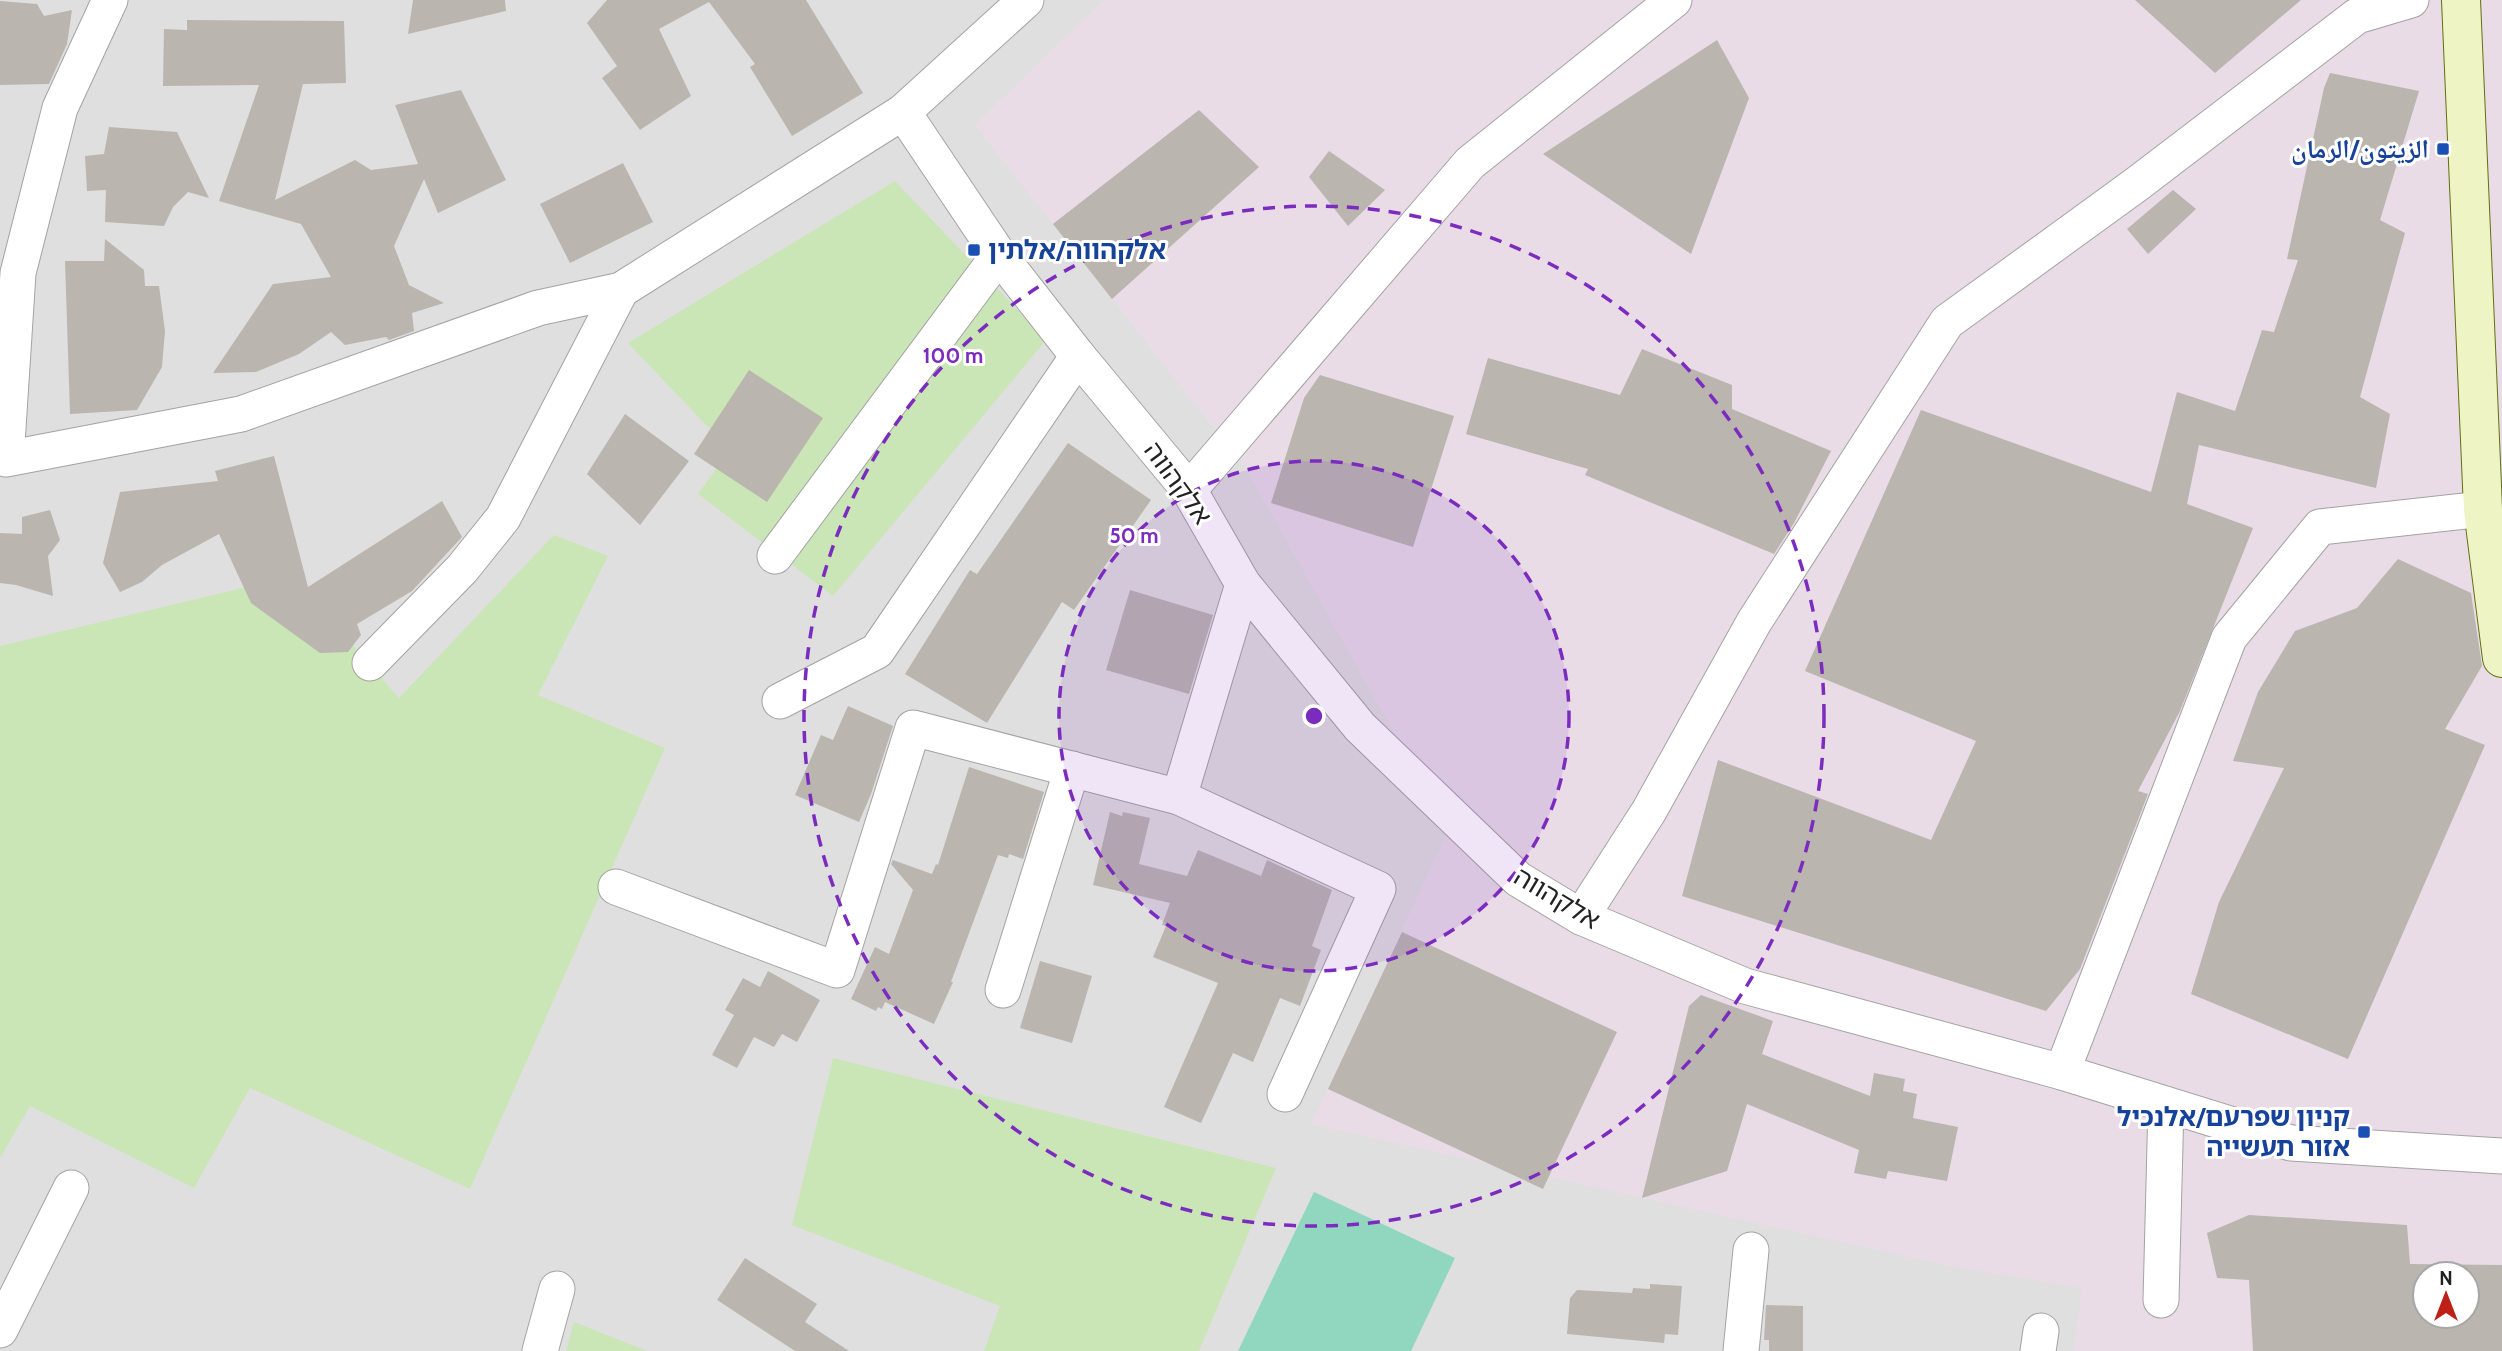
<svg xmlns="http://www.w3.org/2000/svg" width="2502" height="1351" font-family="Cabin,'Noto Naskh Arabic','Noto Sans Hebrew',sans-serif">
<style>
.residential{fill:#e0dfdf;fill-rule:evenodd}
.industrial{fill:#e9dce6;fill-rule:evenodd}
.grass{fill:#cae5b6}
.pitch{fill:#91d7c0}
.building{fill:#bab5af;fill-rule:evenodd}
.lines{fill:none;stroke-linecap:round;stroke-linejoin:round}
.street-casing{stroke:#a3a3a3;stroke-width:37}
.secondary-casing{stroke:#607011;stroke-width:40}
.street{stroke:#fff;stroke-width:35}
.secondary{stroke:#eff4c5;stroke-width:38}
.ring{fill:none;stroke:#7b2cbf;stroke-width:3.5;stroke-dasharray:12 9}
.transit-dot{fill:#1a4fb4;stroke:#fff;stroke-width:2.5}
.labels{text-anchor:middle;stroke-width:6;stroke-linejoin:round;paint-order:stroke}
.transit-label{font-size:26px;font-weight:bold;fill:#164399;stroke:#fff;text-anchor:end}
.street-label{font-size:26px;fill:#222;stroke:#fff}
.centre{fill:#7b2cbf;stroke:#fff;stroke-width:3.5}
.ring-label{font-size:21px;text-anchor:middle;font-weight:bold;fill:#7b2cbf;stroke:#fff;stroke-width:6;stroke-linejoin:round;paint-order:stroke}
</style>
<rect width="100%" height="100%" fill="#f1efea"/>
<path class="residential" d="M 0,0 L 2502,0 L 2502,1351 L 0,1351 ZM 2425,1274 L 2467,1274 L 2467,1316 L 2425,1316 Z"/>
<path class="industrial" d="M 1104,0 L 2502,0 L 2502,1351 L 2074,1351 L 2082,1288 L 1955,1267 L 1311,1124 L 1449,830 L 1247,470 L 975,125 ZM 2425,1274 L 2467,1274 L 2467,1316 L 2425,1316 Z"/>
<g class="grass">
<polygon points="895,181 1046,340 833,596 698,494 730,450 628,343"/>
<polygon points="554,535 608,556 538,695 665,748 470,1189 250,1088 194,1188 30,1106 0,1158 0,646 292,576 399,698"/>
<polygon points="833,1058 1276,1168 1199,1351 984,1351 1000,1306 792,1225"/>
<polygon points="574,1322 647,1351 566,1351"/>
</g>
<polygon class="pitch" points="1314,1192 1455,1258 1411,1351 1238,1351"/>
<g class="building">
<polygon points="413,0 505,0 506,11 408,34"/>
<polygon points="607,0 806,0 863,93 792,136 750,67 755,64 709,2 659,29 691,96 640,130 602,78 617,66 587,23"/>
<polygon points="2135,0 2301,0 2215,73"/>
<polygon points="0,1 37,4 44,16 72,10 67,44 49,84 0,85"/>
<polygon points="187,20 344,21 346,83 303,84 275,200 355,160 371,170 418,164 395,105 461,90 506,180 438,213 424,179 394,246 409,285 444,303 412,313 414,331 389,340 386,337 345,345 331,332 299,354 256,372 213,373 273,284 331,277 301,224 219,201 259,85 163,86 164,29 187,30"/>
<polygon points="1717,40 1749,98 1691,254 1543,154"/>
<polygon points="2330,73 2419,91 2380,220 2405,233 2360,397 2390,414 2376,488 2199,445 2187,504 2253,528 2180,711 2138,791 2148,794 2080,969 2046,1011 1682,896 1718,760 1931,840 1976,741 1805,671 1921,410 2151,492 2177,392 2235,411 2262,330 2274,332 2298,260 2287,259 2324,88"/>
<polygon points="1199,110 1259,167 1112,299 1053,224"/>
<polygon points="109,127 177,132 209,198 188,192 173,207 164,226 105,222 106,190 87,191 85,156 104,154"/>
<polygon points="1329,151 1385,190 1348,226 1309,177"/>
<polygon points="623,163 653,222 570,263 540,204"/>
<polygon points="2173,190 2196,209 2148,254 2127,229"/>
<polygon points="105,239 144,270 145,286 159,286 165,331 162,367 137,410 70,414 65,261 104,261"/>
<polygon points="1642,349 1732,385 1732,409 1831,451 1794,523 1774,554 1585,475 1588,469 1466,434 1488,358 1620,395"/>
<polygon points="749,370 823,418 767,502 694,454"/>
<polygon points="1320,375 1454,416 1413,547 1271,503 1304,398"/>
<polygon points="625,414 689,461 640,525 587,474"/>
<polygon points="1068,443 1151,500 1074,610 1062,602 987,723 905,674 970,570 977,574"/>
<polygon points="274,456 308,587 442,501 462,537 412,591 357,624 361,635 348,652 320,653 251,603 219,534 162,565 142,582 120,592 103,563 120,492 218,481 215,471"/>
<polygon points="50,510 60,540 48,556 53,596 16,585 0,583 0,533 22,534 22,517"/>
<polygon points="2398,559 2471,593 2482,666 2445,729 2485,745 2348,1059 2191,994 2219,902 2284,768 2233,761 2258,692 2295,631 2357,608"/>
<polygon points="1130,590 1213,615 1189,694 1106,670"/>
<polygon points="848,706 893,726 871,794 859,822 795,795 821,735 833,740"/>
<polygon points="969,767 1044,792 1023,859 1009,854 1008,858 998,855 951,982 953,982 934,1024 885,1002 882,1009 878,1007 876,1011 851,999 875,947 889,954 913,890 891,864 893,860 932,874 936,864 938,865"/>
<polygon points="1110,812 1122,816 1123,812 1150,818 1139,864 1187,876 1198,850 1261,876 1267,860 1332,890 1312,946 1321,950 1300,1006 1280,998 1253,1062 1233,1053 1201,1123 1164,1107 1218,983 1153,957 1166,926 1162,925 1170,903 1093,885"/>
<polygon points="1402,932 1617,1032 1543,1189 1328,1089"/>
<polygon points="1040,961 1092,976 1072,1043 1020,1028"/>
<polygon points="768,971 820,1000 797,1042 782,1034 774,1047 754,1037 737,1068 712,1055 734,1015 725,1010 743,978 760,987"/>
<polygon points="1701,995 1773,1021 1762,1054 1870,1096 1874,1073 1905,1079 1903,1091 1917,1094 1913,1118 1958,1127 1947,1181 1888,1171 1886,1179 1854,1173 1859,1150 1747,1104 1727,1171 1642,1198 1689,1006"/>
<path d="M 2249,1215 L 2407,1225 L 2410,1264 L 2502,1265 L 2502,1351 L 2253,1351 L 2249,1280 L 2217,1278 L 2207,1233 ZM 2425,1274 L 2467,1274 L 2467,1316 L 2425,1316 Z"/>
<polygon points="745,1258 817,1304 805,1322 849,1351 795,1351 717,1300"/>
<polygon points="1650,1284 1682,1286 1678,1335 1665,1334 1664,1343 1567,1334 1570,1298 1577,1290 1632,1293 1633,1288 1650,1289"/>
<polygon points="1766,1305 1803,1306 1803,1351 1769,1351 1769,1340 1764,1340"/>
</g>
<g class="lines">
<g class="street-casing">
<g id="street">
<polyline points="110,0 60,108 18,273 6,459 241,414 538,308 621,290 903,112 1026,0"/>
<polyline points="903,112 999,255 1078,356 1189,490 1243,584 1360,727 1518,879 1581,917 1745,986 2062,1072 2291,1143 2502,1156"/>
<polyline points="1189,490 1470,163 1674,0"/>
<polyline points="775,556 999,255"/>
<polyline points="370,663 462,569 503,518 621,290"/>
<polyline points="780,701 877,651 1078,356"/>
<polyline points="1179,797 1243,584"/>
<polyline points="616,887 837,970 913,728 1179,797 1378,889 1285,1094"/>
<polyline points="1581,917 1649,811 1754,622 1947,322 2137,184 2357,16 2411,0"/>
<polyline points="1003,990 1072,769"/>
<polyline points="2062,1072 2229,638 2320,527 2483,509"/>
<polyline points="2161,1300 2166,1105"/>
<polyline points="0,1330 71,1188"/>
<polyline points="540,1351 557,1289"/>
<polyline points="1741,1351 1751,1250"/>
<polyline points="2038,1351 2041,1331"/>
</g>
</g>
<g class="secondary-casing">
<polyline id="secondary" points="2461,0 2483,509 2502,658"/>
</g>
<use href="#street" class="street"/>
<use href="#secondary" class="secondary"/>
</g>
<circle cx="1314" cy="716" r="255" fill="#7b2cbf" fill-opacity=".12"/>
<g class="ring">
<circle cx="1314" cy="716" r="255"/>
<circle cx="1314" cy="716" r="510"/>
</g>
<g class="transit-dot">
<rect x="2436" y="142" width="14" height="14" rx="3.5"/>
<rect x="967" y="243" width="14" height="14" rx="3.5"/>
<rect x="2357" y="1125" width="14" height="14" rx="3.5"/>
</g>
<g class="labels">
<g class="transit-label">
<text x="2429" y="158">الزيتون/الرمان</text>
<text x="988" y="259" text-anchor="start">אלקהווה/אלתין</text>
<text x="2350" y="1126">קניון שפרעם/אלנכיל<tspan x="2350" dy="30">אזור תעשייה</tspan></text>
</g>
<g class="street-label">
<text transform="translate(1178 483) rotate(54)" y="9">אלקהווה</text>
<text transform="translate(1557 898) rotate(31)" y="9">אלקהווה</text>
</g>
</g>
<circle cx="1314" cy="716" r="10" class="centre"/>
<g class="ring-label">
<text x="953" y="363">100 m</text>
<text x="1134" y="543">50 m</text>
</g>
<g transform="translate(2446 1295)"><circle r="33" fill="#ffffff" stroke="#a7a7a7" stroke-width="2"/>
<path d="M0-5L12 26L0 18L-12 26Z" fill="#bd2016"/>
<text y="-10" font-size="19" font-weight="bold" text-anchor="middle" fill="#222222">N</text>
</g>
</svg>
